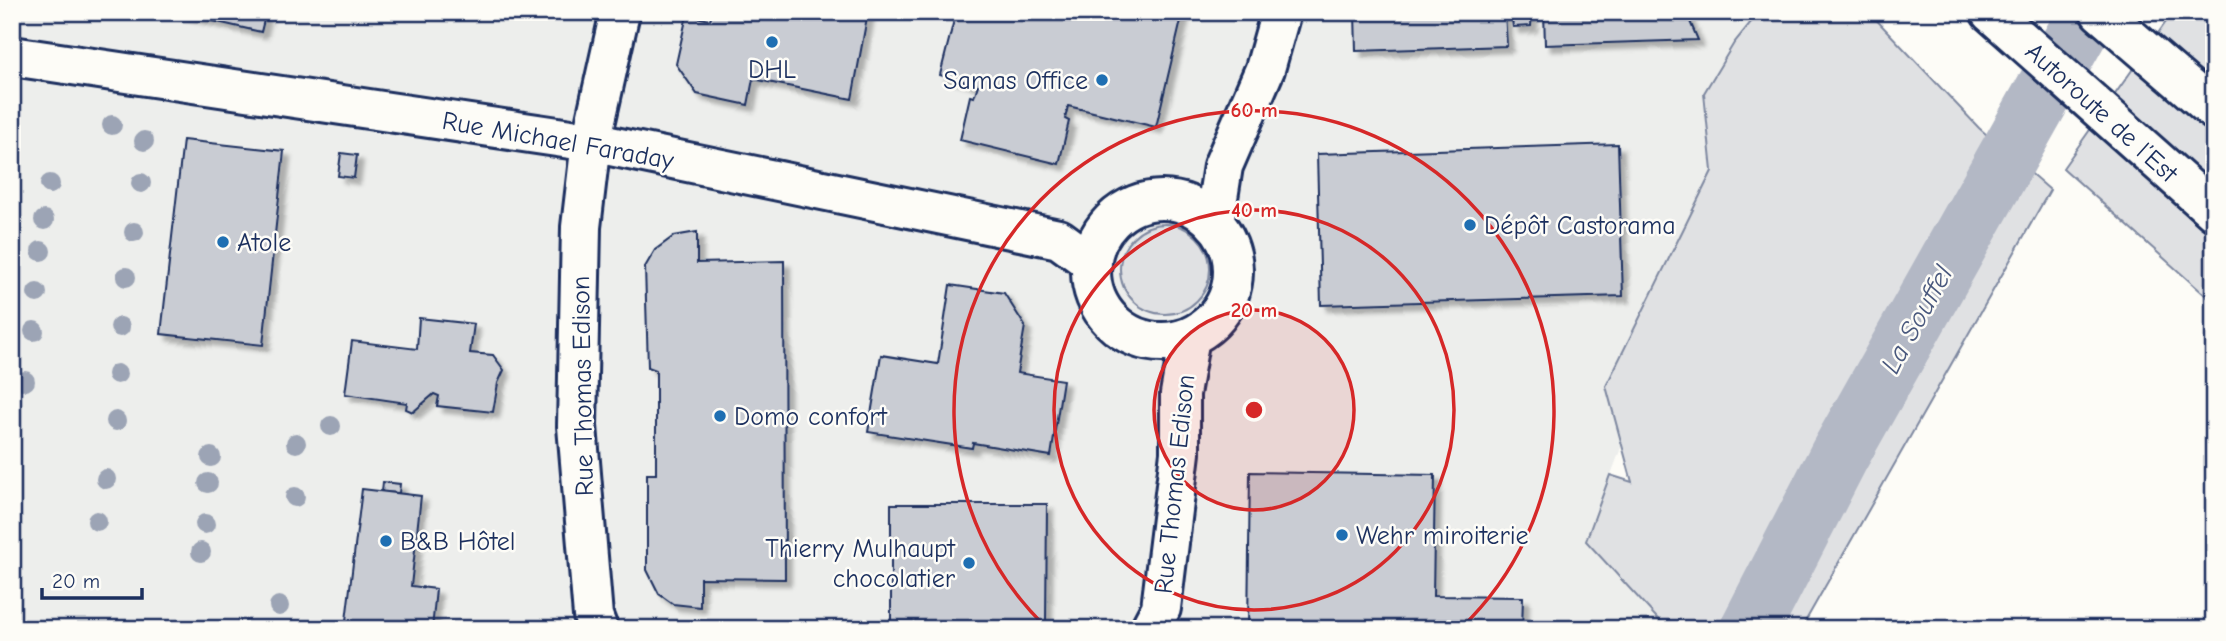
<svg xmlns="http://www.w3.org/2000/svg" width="2226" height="641" font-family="'Comic Neue',sans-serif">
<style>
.built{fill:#edeeec}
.green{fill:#e0e1e3;stroke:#7e88a0;stroke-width:2}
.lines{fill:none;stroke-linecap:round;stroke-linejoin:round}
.river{stroke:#b3b8c5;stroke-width:60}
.building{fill:#c9ccd3;stroke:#1b2f5e;stroke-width:2;filter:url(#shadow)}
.street-casing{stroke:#1b2f5e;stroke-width:44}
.highway-casing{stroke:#1b2f5e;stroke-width:44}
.street{stroke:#fdfcf7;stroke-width:38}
.highway{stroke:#fdfcf7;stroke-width:38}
.tree{fill:#9ca4b5}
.ring{fill:none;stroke:#d62828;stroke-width:3.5}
.poi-dot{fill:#1f6fb2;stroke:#fdfcf7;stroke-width:2.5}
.labels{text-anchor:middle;stroke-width:5;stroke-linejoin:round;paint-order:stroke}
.poi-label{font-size:26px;fill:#1b2f5e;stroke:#fdfcf7;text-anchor:start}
.street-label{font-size:26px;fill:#1b2f5e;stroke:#fdfcf7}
.water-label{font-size:28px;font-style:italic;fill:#49587d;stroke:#fdfcf7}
.centre{fill:#d62828;stroke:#fdfcf7;stroke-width:3.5}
.ring-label{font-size:21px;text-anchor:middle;font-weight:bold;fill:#d62828;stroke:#fdfcf7;stroke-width:5;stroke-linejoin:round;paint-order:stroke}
</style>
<defs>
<filter id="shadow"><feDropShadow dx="6" dy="6" stdDeviation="2" flood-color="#0004"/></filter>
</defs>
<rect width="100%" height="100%" fill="#fdfcf7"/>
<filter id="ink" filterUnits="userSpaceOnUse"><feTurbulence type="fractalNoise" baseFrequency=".0143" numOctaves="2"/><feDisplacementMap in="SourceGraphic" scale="14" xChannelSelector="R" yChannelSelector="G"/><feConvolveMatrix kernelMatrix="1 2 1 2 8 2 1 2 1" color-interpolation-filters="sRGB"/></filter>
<g filter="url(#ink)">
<polygon class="built" points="12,12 1785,12 1586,541 1667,629 12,629"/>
<g class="green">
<polygon points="1759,12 1869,12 1979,128 2050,190 1801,629 1667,629 1586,541 1610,475 1632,482 1606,386 1712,171 1704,93 1734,43"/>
<polygon points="2173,12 2214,12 2214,303 2063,168"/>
<circle cx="1165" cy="269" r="45"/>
</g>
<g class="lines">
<polyline class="river" points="1750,629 1839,456 2089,12"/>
</g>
<g class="building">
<polygon points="174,12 266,12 261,32"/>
<polygon points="712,12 868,12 852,99 753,79 748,105 697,94 676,64 687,15 710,20"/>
<polygon points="956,12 1183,12 1156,127 1068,106 1065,119 1069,121 1059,164 960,140 970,96 974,97 978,85 940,75"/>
<polygon points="1355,12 1505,12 1507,46 1356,51"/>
<polygon points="1511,12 1532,12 1531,26 1513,27"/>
<polygon points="1544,12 1686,12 1698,40 1545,45"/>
<polygon points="183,140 284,151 263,345 161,334"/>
<polygon points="1618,144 1623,296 1321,305 1317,154"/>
<polygon points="341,153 357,155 354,178 338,176"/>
<polygon points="697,232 697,263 784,261 785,579 700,578 700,607 673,604 659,594 647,570 647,474 656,474 656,370 648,367 645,267 655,250 674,236"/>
<polygon points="950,285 1004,293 1025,326 1017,373 1063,380 1051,456 973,443 972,448 868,432 881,355 938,364"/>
<polygon points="419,318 474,324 470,353 493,355 504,370 498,383 493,412 437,406 439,396 434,394 413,412 406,409 407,403 345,394 352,341 417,349"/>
<polygon points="1250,472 1435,475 1433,596 1523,597 1522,629 1248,629"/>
<polygon points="383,482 400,484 399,493 382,492"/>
<polygon points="362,489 421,496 411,586 436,589 432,629 345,629"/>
<polygon points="891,504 1047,504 1046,622 891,622"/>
</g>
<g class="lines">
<g class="street-casing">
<g id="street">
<polyline points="12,56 591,142 1059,239 1092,263"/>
<circle cx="1162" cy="271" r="71"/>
<polyline points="1214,223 1223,166 1265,69 1281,12"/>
<polyline points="598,629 593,616 577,426 581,227 591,142 620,12"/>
<polyline points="1150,629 1161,608 1180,453 1180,394 1190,337"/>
</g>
</g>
<g class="highway-casing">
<g id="highway">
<polyline points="1990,12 2214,211"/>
<polyline points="2100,12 2214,110"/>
</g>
</g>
<use href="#street" class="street"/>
<use href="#highway" class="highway"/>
</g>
<g class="tree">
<circle cx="112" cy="125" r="10"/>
<circle cx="144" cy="141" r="10"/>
<circle cx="141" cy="183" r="10"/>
<circle cx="50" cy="184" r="10"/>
<circle cx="44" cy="220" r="10"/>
<circle cx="134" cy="232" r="10"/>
<circle cx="41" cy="251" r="10"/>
<circle cx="126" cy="277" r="10"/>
<circle cx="37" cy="293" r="10"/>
<circle cx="120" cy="327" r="10"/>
<circle cx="34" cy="331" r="10"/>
<circle cx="117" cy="374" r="10"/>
<circle cx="25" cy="381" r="10"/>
<circle cx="116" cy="421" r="10"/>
<circle cx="331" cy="426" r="10"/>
<circle cx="296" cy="443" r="10"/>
<circle cx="211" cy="457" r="10"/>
<circle cx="106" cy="479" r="10"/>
<circle cx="208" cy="483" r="10"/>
<circle cx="295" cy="497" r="10"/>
<circle cx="97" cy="521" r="10"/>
<circle cx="205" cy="524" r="10"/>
<circle cx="201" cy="552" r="10"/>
<circle cx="279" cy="606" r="10"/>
</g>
</g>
<circle cx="1254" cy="410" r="100" fill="#d62828" fill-opacity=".12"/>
<g class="ring">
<circle cx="1254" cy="410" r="100"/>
<circle cx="1254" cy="410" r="200"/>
<path d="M1047 628A300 300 0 1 1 1461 628"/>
</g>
<g class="poi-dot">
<circle cx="772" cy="42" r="7"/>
<circle cx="1102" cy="80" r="7"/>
<circle cx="1470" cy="225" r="7"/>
<circle cx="223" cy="242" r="7"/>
<circle cx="720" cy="416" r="7"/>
<circle cx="1342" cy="535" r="7"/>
<circle cx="386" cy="541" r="7"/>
<circle cx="969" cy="563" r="7"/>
</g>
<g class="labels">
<g class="poi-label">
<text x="772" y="78" text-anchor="middle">DHL</text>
<text x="1088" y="89" text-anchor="end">Samas Office</text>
<text x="1484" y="234">Dépôt Castorama</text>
<text x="237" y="251">Atole</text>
<text x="734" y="425">Domo confort</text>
<text x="1356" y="544">Wehr miroiterie</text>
<text x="400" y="550">B&amp;B Hôtel</text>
<text x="955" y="557" text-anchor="end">Thierry Mulhaupt<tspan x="955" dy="30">chocolatier</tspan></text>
</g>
<g class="street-label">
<text transform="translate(2102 112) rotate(42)" y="9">Autoroute de l’Est</text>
<text transform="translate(558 140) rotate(10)" y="9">Rue Michael Faraday</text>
<text transform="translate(582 386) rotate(-91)" y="9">Rue Thomas Edison</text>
<text transform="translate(1174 484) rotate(-84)" y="9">Rue Thomas Edison</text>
</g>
<g class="water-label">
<text transform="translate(1916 319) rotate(-61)" y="10">La Souffel</text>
</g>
</g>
<circle cx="1254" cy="410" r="10" class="centre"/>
<g class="ring-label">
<text x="1254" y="117">60 m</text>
<text x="1254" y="217">40 m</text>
<text x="1254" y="317">20 m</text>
</g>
<rect width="2226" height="641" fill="none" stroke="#fdfcf7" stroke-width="42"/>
<rect x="21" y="21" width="2184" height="599" fill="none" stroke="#1b2f5e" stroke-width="2.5" filter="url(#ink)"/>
<path d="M42 588v10h100v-10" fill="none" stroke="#1b2f5e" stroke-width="3.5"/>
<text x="52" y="588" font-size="21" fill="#1b2f5e" stroke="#fdfcf7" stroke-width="5" paint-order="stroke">20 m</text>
</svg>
